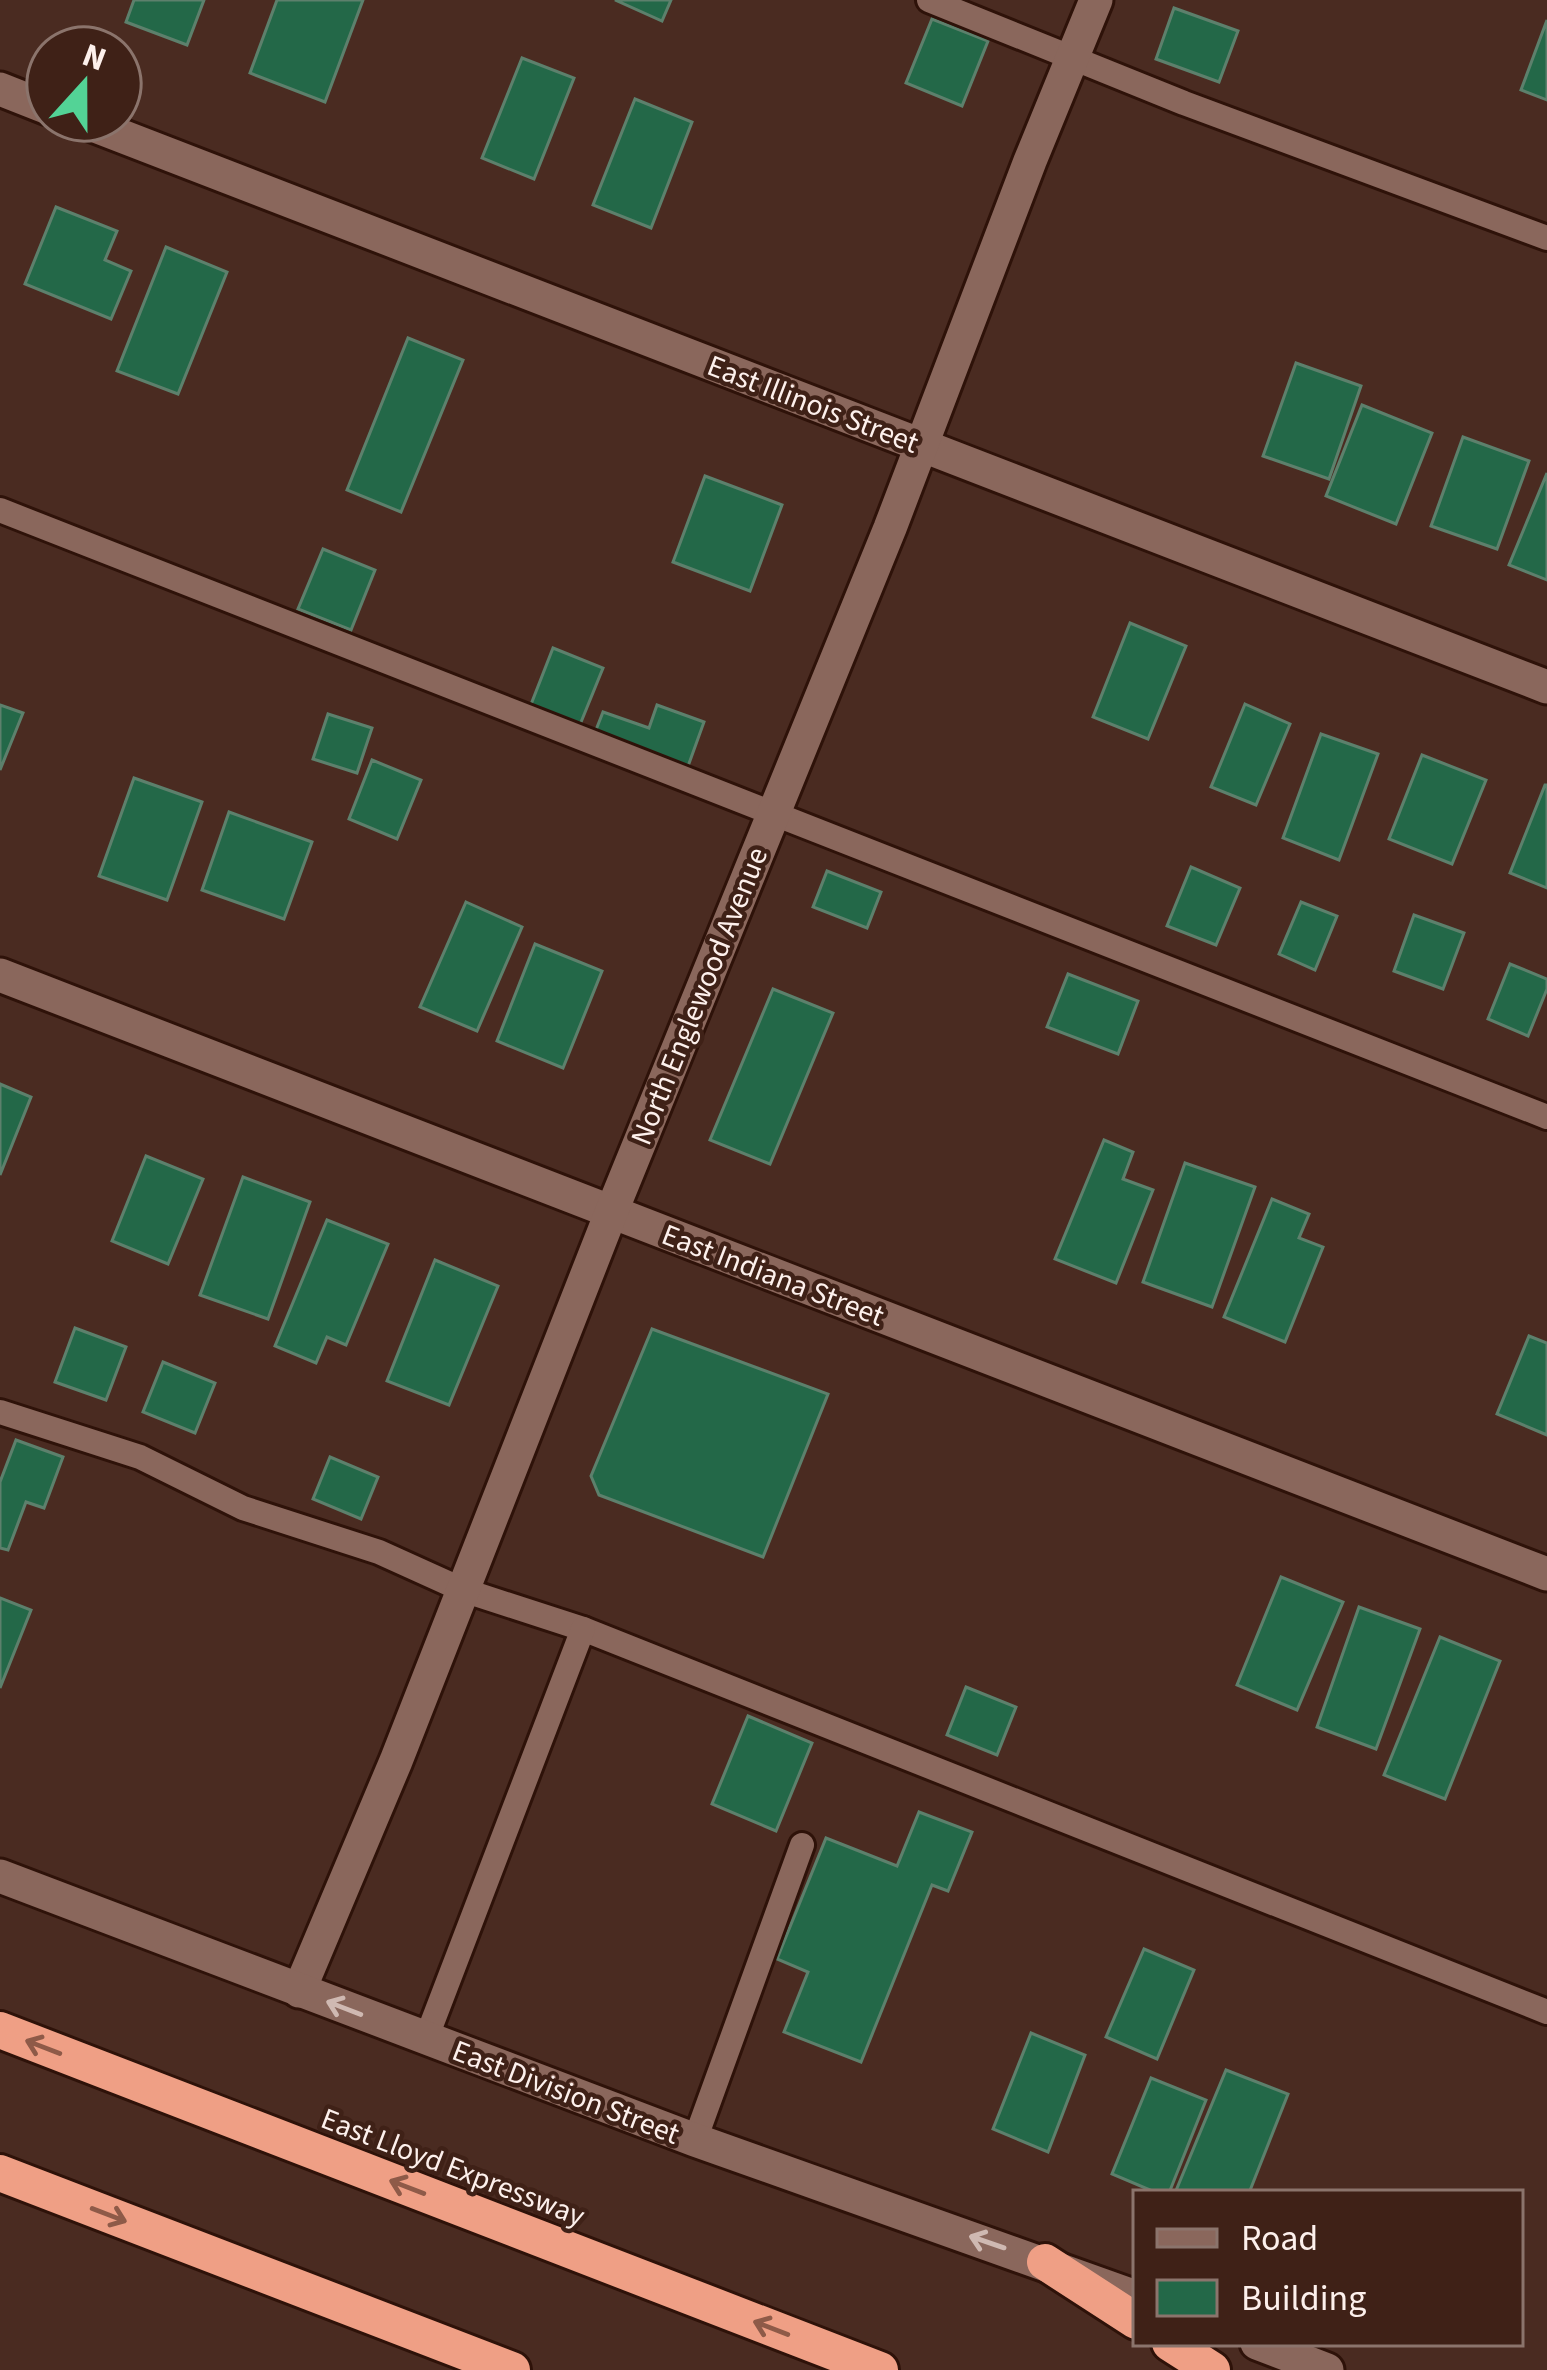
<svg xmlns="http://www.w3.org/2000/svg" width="1547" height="2370" font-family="'Source Sans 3',sans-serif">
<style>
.building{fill:#236848;stroke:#5d806c;stroke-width:3}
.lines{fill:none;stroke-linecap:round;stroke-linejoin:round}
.service-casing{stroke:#2e1209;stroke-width:30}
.minor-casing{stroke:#2e1209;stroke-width:39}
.tertiary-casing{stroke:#2e1209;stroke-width:39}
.motorway-casing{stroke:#2e1209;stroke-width:42}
.service{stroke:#8a675c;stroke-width:24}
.minor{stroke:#8a675c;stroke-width:33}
.tertiary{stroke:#8a675c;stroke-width:33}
.motorway{stroke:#ef9f85;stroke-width:36}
.oneway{stroke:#cfb9b2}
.oneway2{stroke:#8e5a48}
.labels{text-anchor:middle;stroke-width:9;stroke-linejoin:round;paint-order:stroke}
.street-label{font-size:30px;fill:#fdf0ec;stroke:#3f2117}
</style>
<rect width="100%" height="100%" fill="#4a2b21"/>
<g class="building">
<polygon points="134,0 204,0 187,45 126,22"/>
<polygon points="277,0 363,0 325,102 250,73"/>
<polygon points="615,0 671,0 662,21"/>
<polygon points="1174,8 1238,31 1219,82 1156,59"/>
<polygon points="932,19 988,41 962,106 906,83"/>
<polygon points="1547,20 1547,100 1521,90"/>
<polygon points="522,58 574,78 534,179 482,158"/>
<polygon points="635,99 692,122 651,228 593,205"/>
<polygon points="56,207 117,231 105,260 131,271 111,319 25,284"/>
<polygon points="166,247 227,272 178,394 117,371"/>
<polygon points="408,338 463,360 401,512 347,490"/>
<polygon points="1296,363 1361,386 1329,479 1263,456"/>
<polygon points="1362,405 1432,433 1396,524 1326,496"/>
<polygon points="1463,437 1529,461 1497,549 1431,526"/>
<polygon points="1547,473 1547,580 1509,565"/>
<polygon points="705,476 782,505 750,591 673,562"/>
<polygon points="323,549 375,570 351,630 298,609"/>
<polygon points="1130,623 1186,646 1148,739 1093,717"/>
<polygon points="553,648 603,668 579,727 530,707"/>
<polygon points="1245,704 1290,724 1256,805 1211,787"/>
<polygon points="0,705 23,713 0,770"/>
<polygon points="657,705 704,722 687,769 594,735 603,712 649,728"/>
<polygon points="328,714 372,728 357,773 313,759"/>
<polygon points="1321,734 1378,754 1339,860 1283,838"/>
<polygon points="1422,755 1486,780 1452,864 1389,839"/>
<polygon points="372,760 421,780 397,839 349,819"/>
<polygon points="134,778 202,802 167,900 99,876"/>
<polygon points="1545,785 1547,785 1547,888 1510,873"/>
<polygon points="229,812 312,842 284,919 202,890"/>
<polygon points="1191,867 1240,888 1216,945 1167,926"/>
<polygon points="827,871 881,892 867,928 813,907"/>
<polygon points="466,902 522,927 477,1031 420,1007"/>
<polygon points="1301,902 1337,916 1315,970 1279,954"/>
<polygon points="1414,915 1464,933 1443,989 1394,971"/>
<polygon points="535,944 602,971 563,1068 497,1041"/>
<polygon points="1510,964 1547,979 1547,989 1528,1036 1488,1019"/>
<polygon points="1068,974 1138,1001 1118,1054 1047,1027"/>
<polygon points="773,989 833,1013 770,1164 710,1140"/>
<polygon points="0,1084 31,1097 0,1175"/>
<polygon points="1104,1140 1133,1152 1123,1179 1153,1190 1116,1283 1055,1259"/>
<polygon points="146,1156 203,1179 168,1264 112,1241"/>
<polygon points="1185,1163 1255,1187 1212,1307 1143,1282"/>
<polygon points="243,1177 310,1202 268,1319 200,1295"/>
<polygon points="1272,1199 1309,1214 1299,1238 1323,1247 1285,1342 1224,1317"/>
<polygon points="327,1220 388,1244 346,1345 327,1337 316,1363 275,1346"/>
<polygon points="435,1260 498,1286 449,1405 387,1381"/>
<polygon points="75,1328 126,1347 106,1400 55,1382"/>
<polygon points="652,1329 828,1394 763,1557 599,1495 591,1476"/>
<polygon points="1529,1336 1547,1343 1547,1435 1497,1414"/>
<polygon points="163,1362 215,1383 195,1433 143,1412"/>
<polygon points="16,1440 63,1457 44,1508 26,1502 8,1550 0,1548 0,1482"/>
<polygon points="330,1457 378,1477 361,1519 313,1499"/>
<polygon points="1281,1577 1343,1602 1297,1710 1237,1685"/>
<polygon points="0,1598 31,1610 0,1688"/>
<polygon points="1359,1607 1420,1629 1376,1749 1317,1727"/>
<polygon points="1440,1637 1500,1661 1445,1799 1384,1775"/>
<polygon points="966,1687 1016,1707 997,1755 947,1735"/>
<polygon points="748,1716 812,1743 776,1831 712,1804"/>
<polygon points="919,1812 972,1832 948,1891 932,1885 861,2062 784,2032 808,1972 777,1959 826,1838 897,1866"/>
<polygon points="1144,1949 1194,1970 1157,2059 1106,2037"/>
<polygon points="1031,2033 1085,2055 1048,2152 993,2129"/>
<polygon points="1226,2070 1288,2094 1249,2193 1175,2193"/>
<polygon points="1151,2078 1206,2100 1169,2193 1157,2193 1112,2174"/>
</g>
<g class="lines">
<g class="service-casing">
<g id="service">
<polyline points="929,0 1184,103 1547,238"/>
<polyline points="0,510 1547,1117"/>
<polyline points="0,1412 140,1457 243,1508 379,1552 463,1590 583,1629 1547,2012"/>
<polyline points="426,2039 583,1629"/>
<polyline points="695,2140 802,1845"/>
</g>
</g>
<g class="minor-casing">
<g id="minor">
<polyline points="0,89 48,108"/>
<polyline points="80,120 1547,687"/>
<polyline points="0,975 1547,1574"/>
<polyline points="299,1991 396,1761 611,1213 890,528 1030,161 1096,0"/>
</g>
</g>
<g class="tertiary-casing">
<g id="tertiary">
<polyline points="0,1876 695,2140 1136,2297"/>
<polyline points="1257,2343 1327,2370"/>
</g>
</g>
<g class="motorway-casing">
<g id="motorway">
<polyline points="0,2030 880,2370"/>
<polyline points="0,2173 512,2370"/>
<polyline points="1045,2262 1136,2321"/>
<polyline points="1170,2343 1212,2370"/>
</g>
</g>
<use href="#service" class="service"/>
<use href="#minor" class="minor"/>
<use href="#tertiary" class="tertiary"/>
<use href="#motorway" class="motorway"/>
</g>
<defs><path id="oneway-shaft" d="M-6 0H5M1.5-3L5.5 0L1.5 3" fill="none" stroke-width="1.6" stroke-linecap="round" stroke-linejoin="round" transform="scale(3)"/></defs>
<g class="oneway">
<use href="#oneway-shaft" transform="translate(344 2008) rotate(-159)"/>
<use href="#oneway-shaft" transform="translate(987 2242) rotate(-161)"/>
</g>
<g class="oneway2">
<use href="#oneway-shaft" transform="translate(43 2047) rotate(-159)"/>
<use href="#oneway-shaft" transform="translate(407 2187) rotate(-159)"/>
<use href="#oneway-shaft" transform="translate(109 2215) rotate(21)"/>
<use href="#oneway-shaft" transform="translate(771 2328) rotate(-159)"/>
</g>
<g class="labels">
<g class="street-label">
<text transform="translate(813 404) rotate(21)" y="10">East Illinois Street</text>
<text transform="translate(699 996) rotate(-68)" y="10">North Englewood Avenue</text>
<text transform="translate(773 1275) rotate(21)" y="10">East Indiana Street</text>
<text transform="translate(566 2092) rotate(21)" y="10">East Division Street</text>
<text transform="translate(453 2167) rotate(21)" y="10">East Lloyd Expressway</text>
</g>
</g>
<rect x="1133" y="2190" width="390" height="156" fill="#3f2117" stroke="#8b746c" stroke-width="3"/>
<rect x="1157" y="2229" width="60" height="18" fill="#8a675c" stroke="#8b746c" stroke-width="3"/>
<text x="1241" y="2250" font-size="36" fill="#fdf0ec">Road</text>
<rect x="1157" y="2280" width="60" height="36" fill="#236848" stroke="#8b746c" stroke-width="3"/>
<text x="1241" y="2310" font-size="36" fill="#fdf0ec">Building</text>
<g transform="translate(84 84) rotate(21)"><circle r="57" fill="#3f2117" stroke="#8b746c" stroke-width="3"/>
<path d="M0-9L21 45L0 30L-21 45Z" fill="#53d396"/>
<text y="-18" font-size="33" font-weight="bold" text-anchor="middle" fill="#fdf0ec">N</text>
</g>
</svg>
